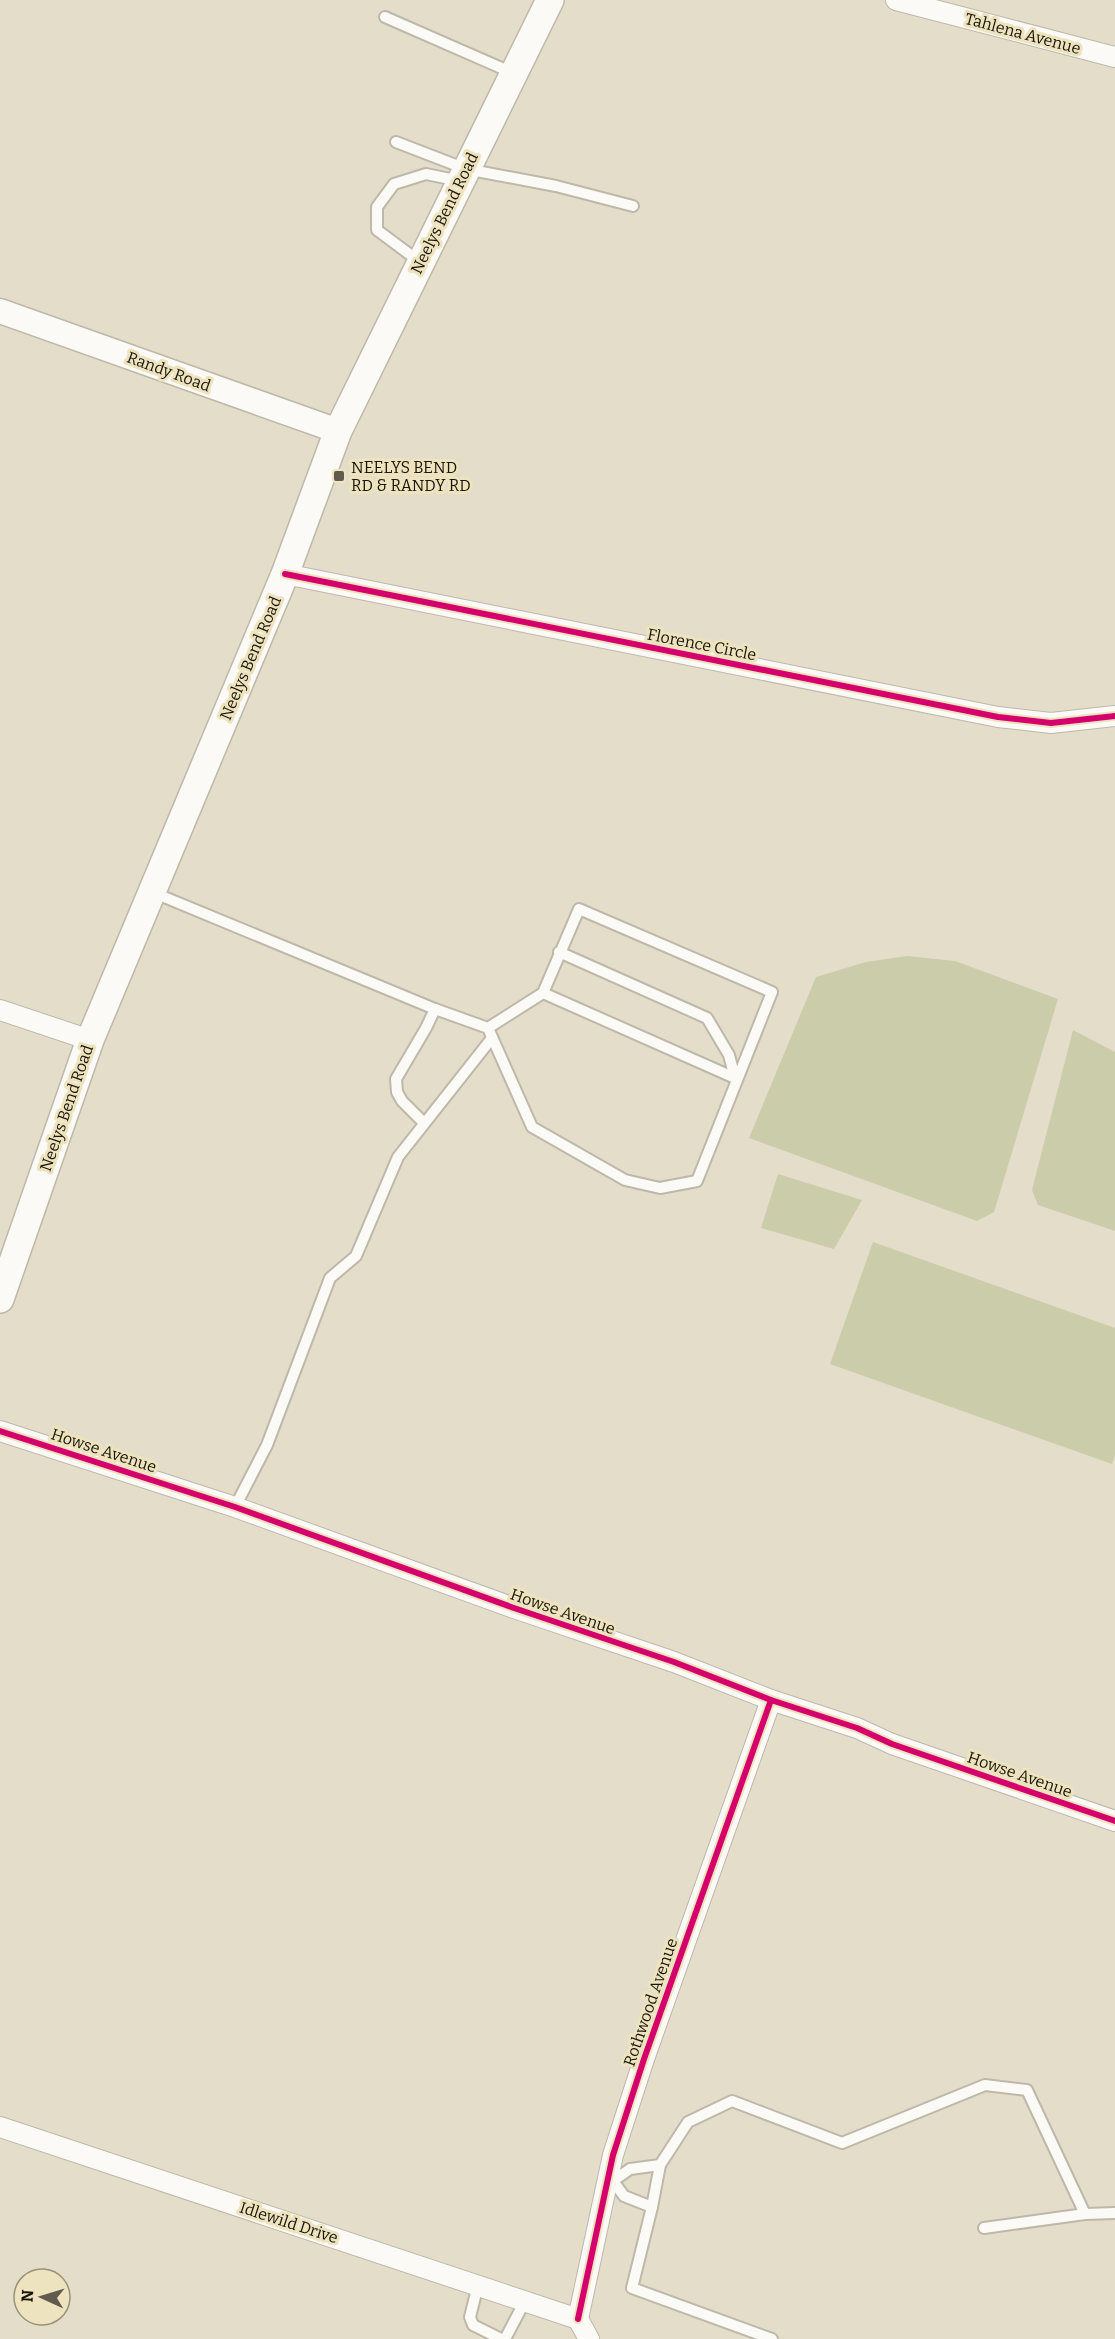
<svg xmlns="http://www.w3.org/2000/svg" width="1115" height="2339" font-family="Bitter,serif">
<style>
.green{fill:#cbccaa}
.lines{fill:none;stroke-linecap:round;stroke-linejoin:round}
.service-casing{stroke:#beb8a9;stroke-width:14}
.minor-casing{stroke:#beb8a9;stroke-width:22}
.tertiary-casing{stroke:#beb8a9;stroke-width:27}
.secondary-casing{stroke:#beb8a9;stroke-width:30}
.service{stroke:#fbfaf7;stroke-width:10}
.minor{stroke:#fbfaf7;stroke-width:20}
.tertiary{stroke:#fbfaf7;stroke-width:24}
.secondary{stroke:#fbfaf7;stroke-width:27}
.cycleway-casing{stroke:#eee3bf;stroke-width:10}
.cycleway{stroke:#d6006c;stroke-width:6}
.poi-dot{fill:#605b4c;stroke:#eee3bf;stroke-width:2}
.labels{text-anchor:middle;stroke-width:6;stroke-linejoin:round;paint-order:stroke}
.street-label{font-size:16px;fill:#191508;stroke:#eee3bf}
.poi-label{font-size:16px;fill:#191508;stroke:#eee3bf;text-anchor:start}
</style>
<rect width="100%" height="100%" fill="#e4ddca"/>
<g class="green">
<polygon points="907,956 955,961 1058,999 994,1212 977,1221 749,1138 816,977 866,962"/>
<polygon points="1073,1030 1115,1052 1115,1231 1038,1205 1032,1190"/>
<polygon points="778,1174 862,1200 834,1249 761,1228"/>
<polygon points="873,1242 1115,1328 1115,1455 1112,1464 830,1364"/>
</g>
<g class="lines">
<g class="service-casing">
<g id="service">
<polyline points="385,17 513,73"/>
<polyline points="396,142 466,169 556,186 633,206"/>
<polyline points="420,262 377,230 377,207 394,184 426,174 460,181"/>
<polyline points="152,892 435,1009 488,1028 543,993 579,909 772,992 697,1181 660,1188 625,1180 532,1127 488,1028"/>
<polyline points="559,952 707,1018 729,1055 735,1078"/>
<polyline points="543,993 735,1078"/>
<polyline points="424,1123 402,1101 397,1092 396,1079 426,1028 435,1009"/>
<polyline points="235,1507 267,1445 330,1278 356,1256 398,1157 492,1038"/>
<polyline points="606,2181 613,2181 630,2169 660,2165"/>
<polyline points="613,2181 624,2196 652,2207"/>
<polyline points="1085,2214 1115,2213"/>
<polyline points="478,2285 470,2317 473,2325 501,2339"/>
<polyline points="505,2339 525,2301"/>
<polyline points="772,2339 632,2288 652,2207 660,2165 688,2122 732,2101 842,2143 985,2085 1027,2090 1085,2214 984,2228"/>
</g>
</g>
<g class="minor-casing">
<g id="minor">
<polyline points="896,0 1115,57"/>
<polyline points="285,574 998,717 1051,723 1115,716"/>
<polyline points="0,1010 90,1040"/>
<polyline points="0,1431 235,1507 514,1608 674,1662 771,1700 857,1728 892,1744 1115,1821"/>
<polyline points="0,2127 578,2319"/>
<polyline points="578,2319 613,2155 644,2059 771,1700"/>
<polyline points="578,2319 589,2339"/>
</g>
</g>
<g class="tertiary-casing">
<polyline id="tertiary" points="0,311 338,431"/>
</g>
<g class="secondary-casing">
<polyline id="secondary" points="0,1299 90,1040 285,574 338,431 550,0"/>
</g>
<use href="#service" class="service"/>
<use href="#minor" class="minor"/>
<use href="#tertiary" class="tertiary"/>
<use href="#secondary" class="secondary"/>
<g class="cycleway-casing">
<g id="cycleway">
<polyline points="285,574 998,717 1051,723 1115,716"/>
<polyline points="0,1431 235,1507 514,1608 674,1662 771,1700 857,1728 892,1744 1115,1821"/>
<polyline points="578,2319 613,2155 644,2059 771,1700"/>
</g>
</g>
<use href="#cycleway" class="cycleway"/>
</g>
<rect class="poi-dot" x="333" y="470" width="12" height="12" rx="3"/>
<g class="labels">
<g class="street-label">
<text transform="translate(1023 33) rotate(15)" y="6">Tahlena Avenue</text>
<text transform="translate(444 213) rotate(-64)" y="6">Neelys Bend Road</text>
<text transform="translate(169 371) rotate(20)" y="6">Randy Road</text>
<text transform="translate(702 644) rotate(11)" y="6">Florence Circle</text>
<text transform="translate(250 658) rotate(-67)" y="6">Neelys Bend Road</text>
<text transform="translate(66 1108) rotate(-71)" y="6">Neelys Bend Road</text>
<text transform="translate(104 1450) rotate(18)" y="6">Howse Avenue</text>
<text transform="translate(563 1611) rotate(19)" y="6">Howse Avenue</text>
<text transform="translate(1020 1774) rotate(19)" y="6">Howse Avenue</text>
<text transform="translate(650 2002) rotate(-71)" y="6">Rothwood Avenue</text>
<text transform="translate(289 2222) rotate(18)" y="6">Idlewild Drive</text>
</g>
<g class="poi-label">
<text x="351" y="473">NEELYS BEND<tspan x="351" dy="18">RD &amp; RANDY RD</tspan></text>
</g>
</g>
<g transform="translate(42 2297) rotate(274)"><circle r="28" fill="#eee3bf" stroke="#999176" stroke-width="1.5"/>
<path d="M0-4.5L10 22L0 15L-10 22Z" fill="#605b4c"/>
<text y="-9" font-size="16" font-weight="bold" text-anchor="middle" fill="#191508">N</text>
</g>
</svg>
